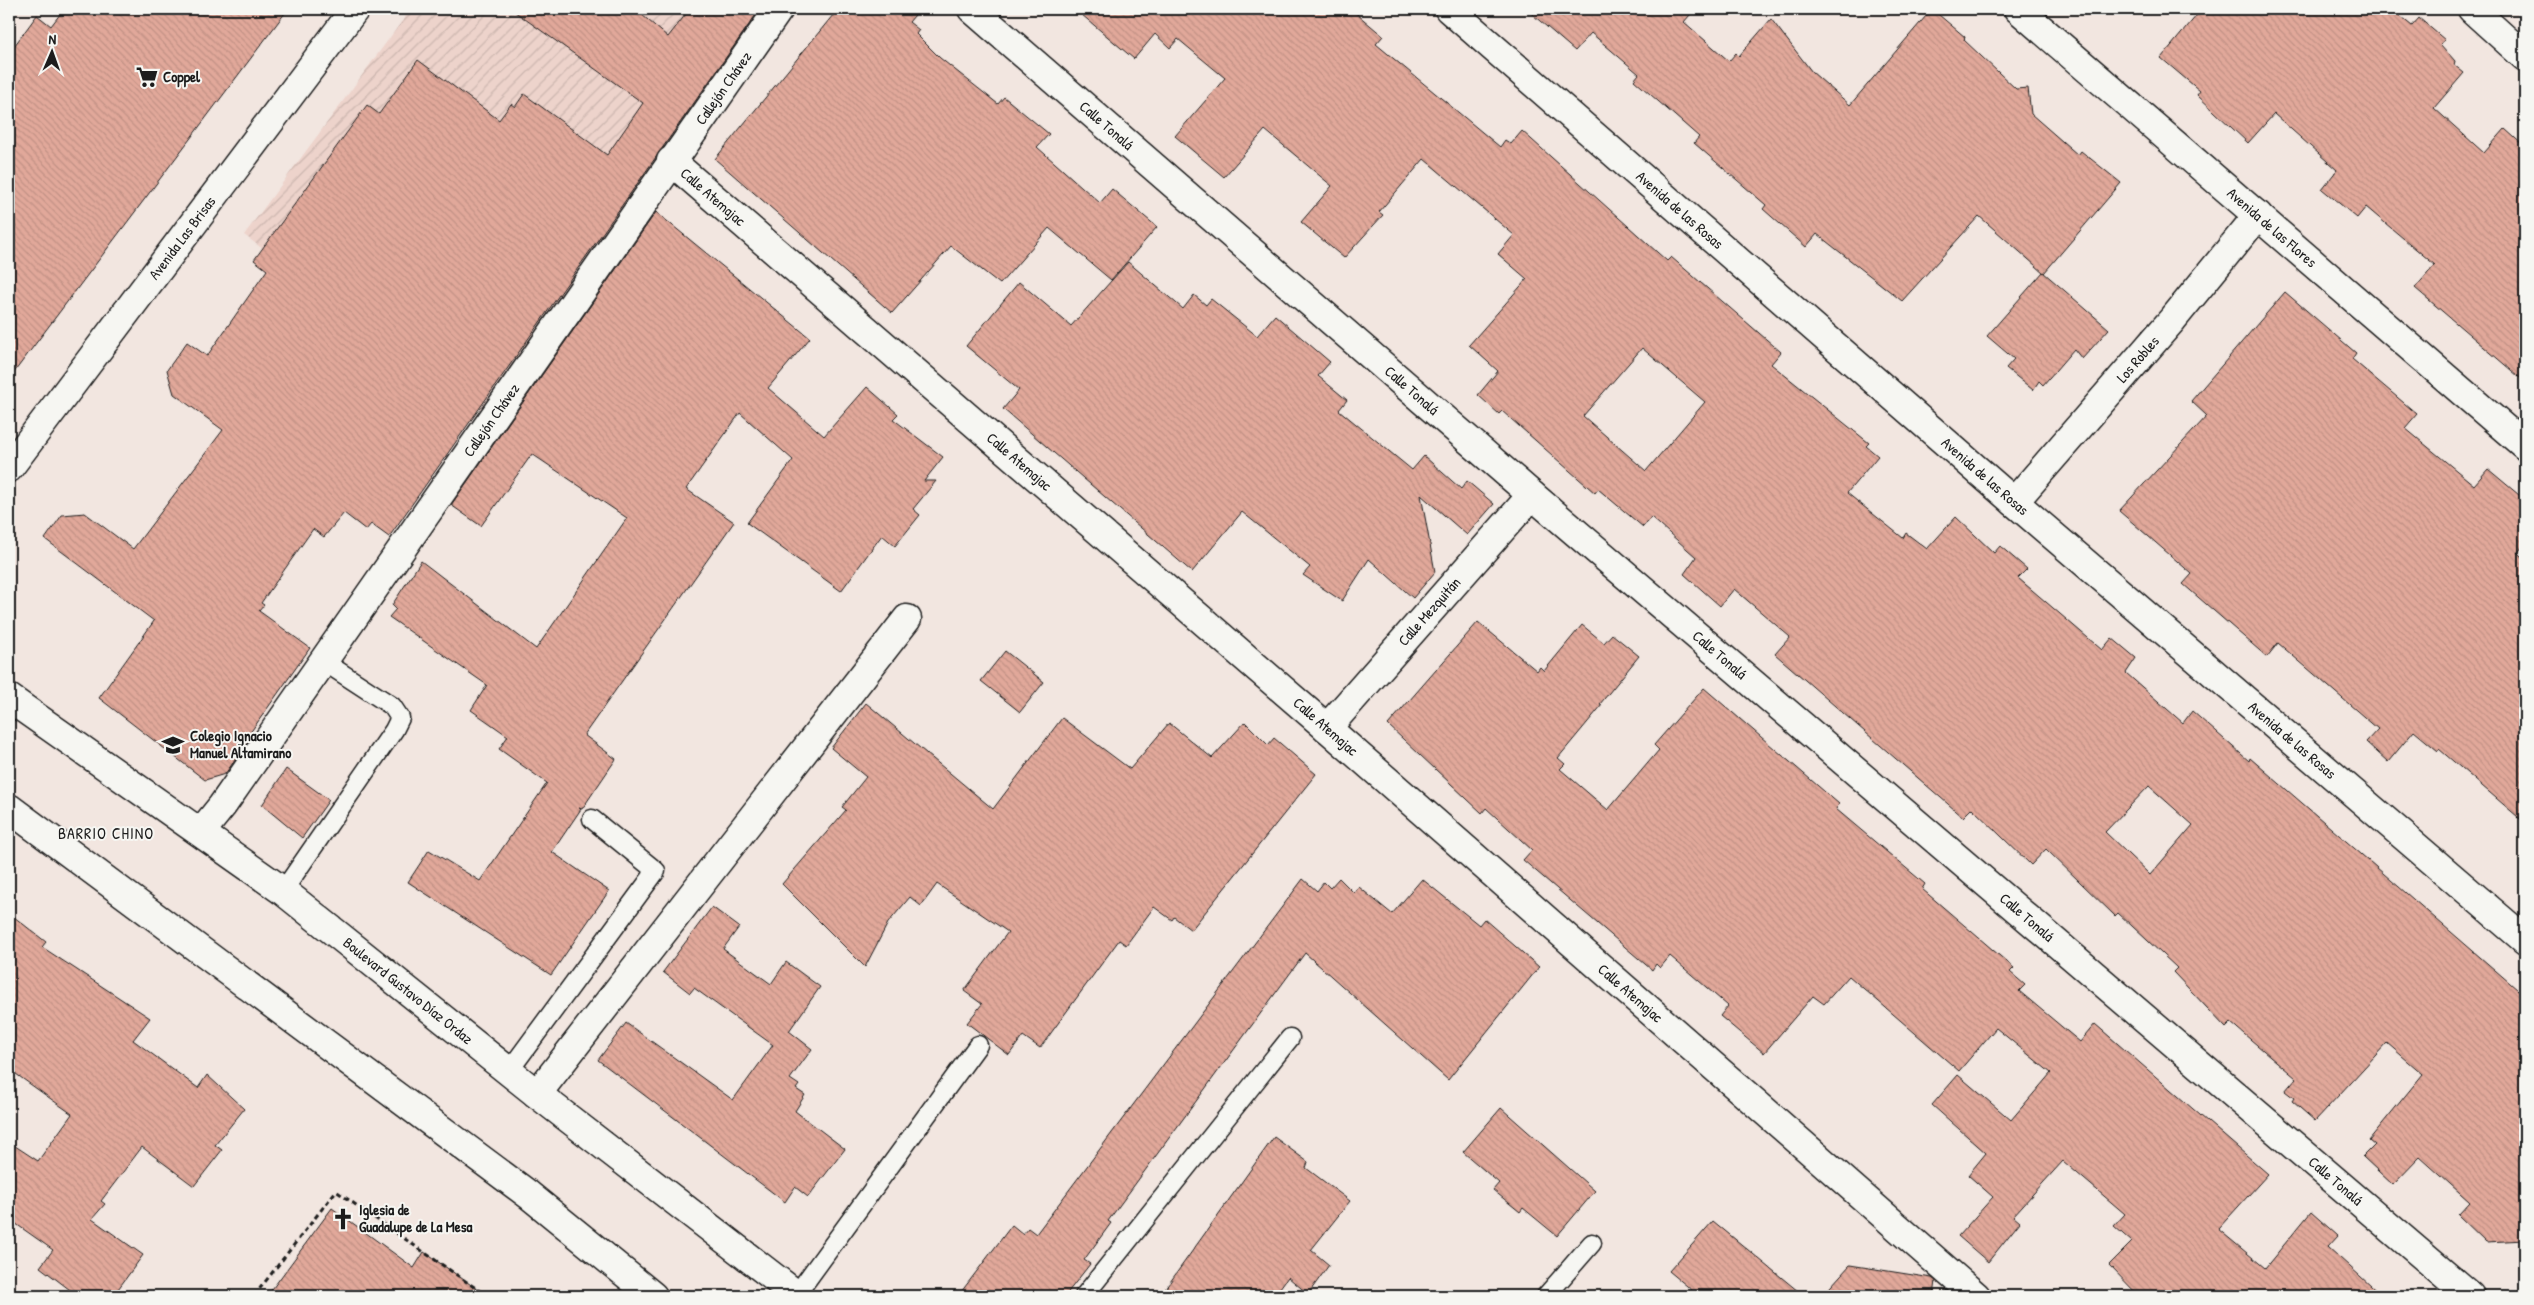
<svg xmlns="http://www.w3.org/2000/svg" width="2534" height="1305" font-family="'Patrick Hand',sans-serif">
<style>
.industrial{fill:url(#industrial-furrows)}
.building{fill:url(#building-back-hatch);stroke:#1c1c1c;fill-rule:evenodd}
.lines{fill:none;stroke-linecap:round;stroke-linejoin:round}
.service-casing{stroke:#1c1c1c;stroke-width:21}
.minor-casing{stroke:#1c1c1c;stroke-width:31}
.primary-casing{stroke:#1c1c1c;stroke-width:31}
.path{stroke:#1c1c1c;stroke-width:3;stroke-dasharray:5 4;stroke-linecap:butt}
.service{stroke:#f6f6f2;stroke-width:18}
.minor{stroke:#f6f6f2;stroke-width:28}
.primary{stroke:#f6f6f2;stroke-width:28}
.labels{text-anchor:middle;stroke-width:4;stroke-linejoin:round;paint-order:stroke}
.poi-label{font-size:15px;font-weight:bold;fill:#1c1c1c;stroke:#f6f6f2;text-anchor:start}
.street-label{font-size:15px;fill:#1c1c1c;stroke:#f6f6f2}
.neighbourhood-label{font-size:16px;letter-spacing:1px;fill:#1c1c1c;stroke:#f6f6f2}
</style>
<defs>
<pattern id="industrial-furrows" width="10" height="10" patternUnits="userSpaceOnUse" patternTransform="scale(1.25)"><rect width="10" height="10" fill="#edd3cb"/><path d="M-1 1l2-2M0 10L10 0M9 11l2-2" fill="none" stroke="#cbb5ae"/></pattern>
<pattern id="building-back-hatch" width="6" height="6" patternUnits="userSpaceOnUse" patternTransform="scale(1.25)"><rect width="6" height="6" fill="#e1a89a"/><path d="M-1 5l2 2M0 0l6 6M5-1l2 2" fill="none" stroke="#c09084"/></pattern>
</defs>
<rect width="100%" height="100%" fill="#f2e6e0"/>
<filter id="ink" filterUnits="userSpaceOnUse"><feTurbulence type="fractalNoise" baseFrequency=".02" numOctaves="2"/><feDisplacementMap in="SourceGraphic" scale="10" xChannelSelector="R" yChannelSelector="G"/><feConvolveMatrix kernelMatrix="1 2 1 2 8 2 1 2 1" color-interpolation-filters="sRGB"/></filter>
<g filter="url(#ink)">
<polygon class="industrial" points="411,9 763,9 481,410 244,235"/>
<g class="building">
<polygon points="64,9 288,9 9,379 9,53 37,15 51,26"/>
<polygon points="511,9 635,9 668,37 690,9 760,9 389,537 371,524 366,530 344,513 324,537 313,529 261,603 264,605 259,611 310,648 245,740 248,742 225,774 205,780 99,698 154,621 45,539 62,515 85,513 133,549 223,430 174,394 167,370 187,342 207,356 267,270 254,260 367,105 379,114 418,60 499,120 511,104 515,107 524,94 607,155 643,103"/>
<polygon points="838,9 920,9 909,22 919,30 916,34 940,58 998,104 1004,97 1049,134 1037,147 1100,203 1112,189 1157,227 1111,280 1049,228 1000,284 951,246 892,313 715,159"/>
<path d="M 1075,9 L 1351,9 L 1383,36 L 1376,44 L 1500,147 L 1505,140 L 1511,144 L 1522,131 L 1667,261 L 1671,257 L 1781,352 L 1771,364 L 1869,443 L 1866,446 L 1878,456 L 1847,493 L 1903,538 L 1906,533 L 1927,549 L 1956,517 L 1994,553 L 2000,546 L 2027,569 L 2018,578 L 2102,650 L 2112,638 L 2136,658 L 2126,673 L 2183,723 L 2192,711 L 2249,761 L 2250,758 L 2525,996 L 2525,1240 L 2486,1242 L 2458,1215 L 2470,1202 L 2420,1157 L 2393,1185 L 2363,1157 L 2375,1145 L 2369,1140 L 2423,1074 L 2387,1043 L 2315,1121 L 2292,1101 L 2294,1098 L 2285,1091 L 2296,1078 L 2231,1023 L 2226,1028 L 2173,972 L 2177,968 L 2118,913 L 2115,916 L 2046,849 L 2031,865 L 1972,808 L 1963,817 L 1775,654 L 1790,637 L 1734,589 L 1720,606 L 1684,574 L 1696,557 L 1651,517 L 1643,527 L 1598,489 L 1595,493 L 1502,411 L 1499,414 L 1478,395 L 1498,371 L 1469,345 L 1527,279 L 1498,254 L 1514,235 L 1424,159 L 1379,212 L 1383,215 L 1344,258 L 1301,222 L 1332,186 L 1265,130 L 1224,177 L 1175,136 L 1225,78 L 1178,39 L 1170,48 L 1155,34 L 1134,59 ZM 1642,348 L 1705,402 L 1646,471 L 1583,416 ZM 2149,786 L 2193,825 L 2150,875 L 2105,832 Z"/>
<polygon points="1526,9 1695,9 1684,22 1729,61 1736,53 1739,56 1771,19 1812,72 1850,105 1932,9 1965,37 1964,40 2016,89 2028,88 2031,114 2078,155 2081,151 2121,183 2044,273 1979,216 1902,301 1817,234 1806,247 1763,209 1766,205 1694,143 1699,137 1634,80 1639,74 1591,33 1575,51"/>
<polygon points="2202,9 2391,9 2412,26 2419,18 2445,40 2440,44 2455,61 2454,65 2464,73 2434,108 2484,153 2505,129 2525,147 2525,382 2415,288 2435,265 2366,207 2357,218 2322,189 2337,170 2274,114 2248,143 2197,95 2200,91 2161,58"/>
<polygon points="656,212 810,338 768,388 824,436 867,387 898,414 893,419 943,457 924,481 936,481 913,509 920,515 895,546 882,535 841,591 747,523 793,460 740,413 686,489 734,522 584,735 616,759 582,809 579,808 581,809 552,852 609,891 551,975 408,882 429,850 480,881 547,783 499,749 508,736 471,710 487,685 389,617 396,609 392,605 421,561 536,649 627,518 532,454 481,526 451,505"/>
<polygon points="1128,262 1183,309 1194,295 1206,305 1211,299 1257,336 1275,315 1330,362 1318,376 1347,400 1339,410 1412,470 1424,456 1461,489 1467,481 1494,504 1467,535 1421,495 1435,572 1413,598 1369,559 1342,601 1303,575 1310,567 1242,512 1192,572 1003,409 1019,390 966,346 1019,282 1071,326"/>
<polygon points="2043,272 2109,329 2082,359 2074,349 2043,385 2039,381 2033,390 2006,368 2014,359 1987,336"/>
<polygon points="2285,292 2356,353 2352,359 2417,414 2405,428 2474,485 2488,469 2525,500 2525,544 2518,552 2525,559 2525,823 2439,749 2438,751 2414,731 2388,762 2366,742 2378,729 2278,643 2267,657 2183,584 2192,574 2119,511 2207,416 2191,401"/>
<polygon points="1478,622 1537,671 1540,667 1544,671 1582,625 1604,643 1612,634 1639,656 1600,704 1602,705 1558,758 1565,764 1560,769 1608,810 1659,750 1654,745 1704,688 1839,804 1836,809 1925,884 1922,889 2014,968 2010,972 2025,985 2019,991 2080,1042 2095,1024 2268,1174 2218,1229 2265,1268 2311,1212 2338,1236 2328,1247 2382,1296 2139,1296 2109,1265 2132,1242 2114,1226 2125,1214 2063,1161 2013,1216 2020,1222 1988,1262 1958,1236 1993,1197 1968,1175 1986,1153 1932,1105 1958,1075 2011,1120 2051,1073 1996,1028 1959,1071 1849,976 1824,1004 1813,996 1764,1053 1720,1016 1728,1006 1670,956 1660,968 1656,964 1652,970 1523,860 1532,850 1486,808 1482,813 1388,725"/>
<polygon points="1005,651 1044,682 1020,712 981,681"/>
<polygon points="866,703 993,809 1062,718 1130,769 1169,723 1212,758 1245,722 1268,745 1274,738 1316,774 1191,930 1174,917 1172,920 1154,907 1126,945 1119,940 1040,1048 1023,1036 1009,1055 967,1023 982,1004 964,991 1008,932 937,884 921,906 910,897 888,923 865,967 782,884 846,810 842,807 866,777 831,748"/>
<polygon points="286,769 329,800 302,838 262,805"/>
<polygon points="1339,878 1354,893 1359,887 1392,914 1422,879 1479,925 1484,919 1539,967 1448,1080 1305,953 1108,1221 1111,1223 1084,1260 1090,1264 1065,1296 958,1296 1012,1225 1023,1234 1028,1228 1036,1234 1303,879 1317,891 1324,882 1330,888"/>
<polygon points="712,907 739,927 723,949 771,984 786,962 820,987 789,1031 812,1049 790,1079 799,1085 796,1089 805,1095 795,1111 845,1149 808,1197 795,1187 785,1202 598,1060 626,1023 733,1100 773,1045 694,988 690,993 663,972"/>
<polygon points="9,913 46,942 42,947 150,1018 133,1040 198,1088 207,1075 244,1109 215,1145 222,1150 194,1186 142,1147 101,1201 105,1204 92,1219 143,1255 113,1296 78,1296 40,1267 53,1250 9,1219 9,1142 38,1161 72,1114 9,1069"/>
<polygon points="1501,1108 1595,1191 1557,1236 1523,1208 1520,1212 1493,1190 1499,1183 1463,1152"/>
<polygon points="1274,1137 1308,1162 1306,1168 1350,1201 1311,1250 1329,1265 1308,1294 1288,1277 1274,1296 1160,1296"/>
<polygon points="332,1208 414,1268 424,1252 487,1296 267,1296"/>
<polygon points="1713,1221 1804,1296 1699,1296 1669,1271"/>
<polygon points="1850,1265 1932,1278 1936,1281 1934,1296 1822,1296"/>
</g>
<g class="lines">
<g class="service-casing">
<g id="service">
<polyline points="283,891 394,730 400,718 392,706 323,661"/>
<polyline points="509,1071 656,871 592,819"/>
<polyline points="796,1295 978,1045"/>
<polyline points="1084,1296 1290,1038"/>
<polyline points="1546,1296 1592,1243"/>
</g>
</g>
<g class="minor-casing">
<g id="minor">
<path id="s1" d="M 972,9 L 1532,495 L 2470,1296"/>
<path id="s2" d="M 1449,9 L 2014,502 L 2525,940"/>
<path id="s3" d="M 2018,9 L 2525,446"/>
<polyline points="2472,9 2525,57"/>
<path id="s4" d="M 671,161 L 1327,728 L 1976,1296"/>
<path id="s5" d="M 9,468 L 355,9"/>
<path id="s6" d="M 2014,502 L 2173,319 L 2258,215"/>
<path id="s7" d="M 1327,728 L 1532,495"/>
<path id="s8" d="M 201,832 L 222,806 L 779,9"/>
<polyline points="537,1094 907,619"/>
</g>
</g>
<g class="primary-casing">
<g id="primary">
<path id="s9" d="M 9,698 L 283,891 L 537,1094 L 798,1296"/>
<polyline points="9,808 529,1195 653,1296"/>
</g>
</g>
<g class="path">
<polyline points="201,1296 205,1291 214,1296"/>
<polyline points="254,1296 336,1191 487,1296"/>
</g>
<use href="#service" class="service"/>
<use href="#minor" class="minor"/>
<use href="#primary" class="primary"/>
</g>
</g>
<defs>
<g id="supermarket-bare" transform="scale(1.725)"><path d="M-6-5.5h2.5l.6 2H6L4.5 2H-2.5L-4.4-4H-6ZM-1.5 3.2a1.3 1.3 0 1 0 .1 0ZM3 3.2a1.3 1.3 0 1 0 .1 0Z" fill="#1c1c1c" stroke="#f6f6f2" stroke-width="2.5" paint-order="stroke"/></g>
<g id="university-bare" transform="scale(1.725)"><path d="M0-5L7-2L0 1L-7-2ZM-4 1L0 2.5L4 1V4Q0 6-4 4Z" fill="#1c1c1c" stroke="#f6f6f2" stroke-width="2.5" paint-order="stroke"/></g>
<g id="church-bare" transform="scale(1.725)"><path d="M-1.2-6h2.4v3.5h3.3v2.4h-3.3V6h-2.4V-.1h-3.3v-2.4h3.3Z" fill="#1c1c1c" stroke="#f6f6f2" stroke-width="2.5" paint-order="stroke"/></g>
</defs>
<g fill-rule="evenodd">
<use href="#supermarket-bare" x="147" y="77"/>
<use href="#university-bare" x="173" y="745"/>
<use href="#church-bare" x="343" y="1219"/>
</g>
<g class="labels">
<g class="poi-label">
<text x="163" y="82">Coppel</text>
<text x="190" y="741">Colegio Ignacio<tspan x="190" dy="17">Manuel Altamirano</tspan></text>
<text x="359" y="1215">Iglesia de<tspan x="359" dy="17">Guadalupe de La Mesa</tspan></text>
</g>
<g class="street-label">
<text dy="5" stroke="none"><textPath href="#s8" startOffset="909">Callejón Chávez</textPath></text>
<text dy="5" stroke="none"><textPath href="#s1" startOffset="178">Calle Tonalá</textPath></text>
<text dy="5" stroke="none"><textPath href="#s4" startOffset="55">Calle Atemajac</textPath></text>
<text dy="5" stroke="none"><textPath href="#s2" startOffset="306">Avenida de las Rosas</textPath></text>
<text dy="5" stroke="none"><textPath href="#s3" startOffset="335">Avenida de las Flores</textPath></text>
<text dy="5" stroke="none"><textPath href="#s5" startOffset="288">Avenida Las Brisas</textPath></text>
<text dy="5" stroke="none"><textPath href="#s6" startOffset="189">Los Robles</textPath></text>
<text dy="5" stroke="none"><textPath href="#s1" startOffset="582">Calle Tonalá</textPath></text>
<text dy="5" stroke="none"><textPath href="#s8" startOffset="504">Callejón Chávez</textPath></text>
<text dy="5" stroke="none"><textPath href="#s4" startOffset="460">Calle Atemajac</textPath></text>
<text dy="5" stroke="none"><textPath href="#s2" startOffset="711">Avenida de las Rosas</textPath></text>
<text dy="5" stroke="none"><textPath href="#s7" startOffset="155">Calle Mezquitán</textPath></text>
<text dy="5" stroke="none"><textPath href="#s1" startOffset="988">Calle Tonalá</textPath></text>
<text dy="5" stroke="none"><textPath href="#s4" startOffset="865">Calle Atemajac</textPath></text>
<text dy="5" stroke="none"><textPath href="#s2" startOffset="1116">Avenida de las Rosas</textPath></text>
<text dy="5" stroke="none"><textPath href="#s1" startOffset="1392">Calle Tonalá</textPath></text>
<text dy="5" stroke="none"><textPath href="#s9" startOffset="495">Boulevard Gustavo Díaz Ordaz</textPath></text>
<text dy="5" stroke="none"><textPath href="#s4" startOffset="1270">Calle Atemajac</textPath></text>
<text dy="5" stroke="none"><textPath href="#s1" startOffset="1798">Calle Tonalá</textPath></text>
</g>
<g class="neighbourhood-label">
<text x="106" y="839">BARRIO CHINO</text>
</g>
</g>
<rect width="2534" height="1305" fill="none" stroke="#f6f6f2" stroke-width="30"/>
<rect x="15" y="15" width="2504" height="1275" fill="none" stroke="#1c1c1c" stroke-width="2" filter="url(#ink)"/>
<g transform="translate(52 52) rotate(2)" stroke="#f6f6f2" stroke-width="4" paint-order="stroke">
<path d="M0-4L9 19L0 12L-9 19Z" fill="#1c1c1c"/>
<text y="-8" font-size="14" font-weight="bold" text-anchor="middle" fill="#1c1c1c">N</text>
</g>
</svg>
